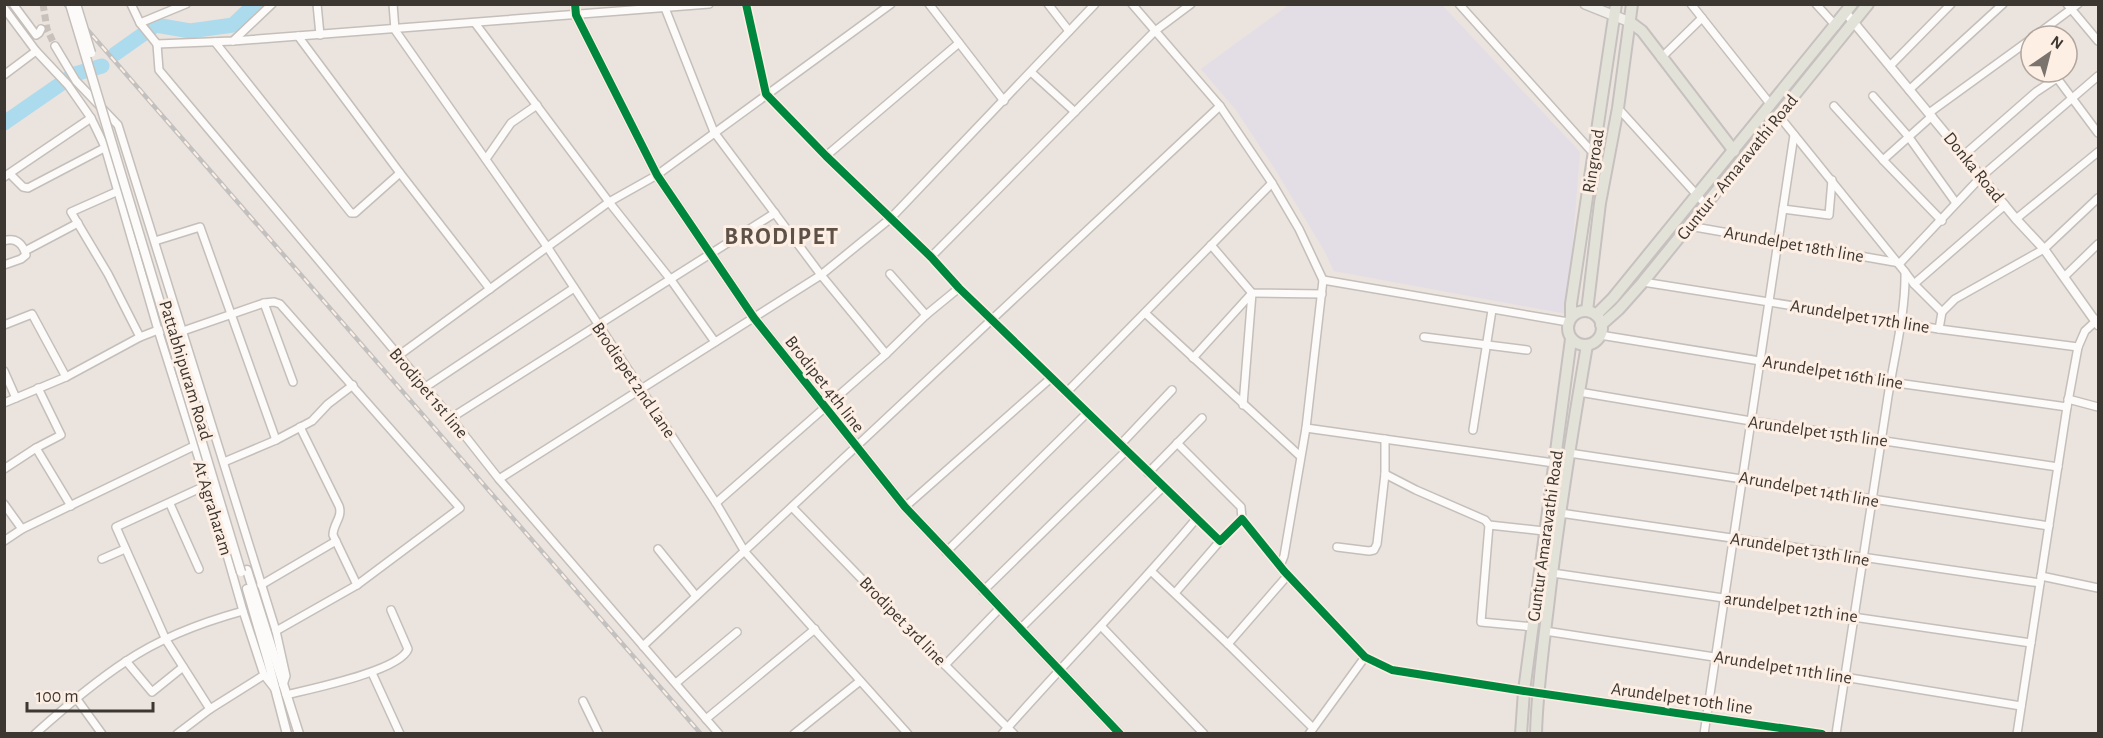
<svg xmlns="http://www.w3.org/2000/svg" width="2103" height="738" font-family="'Alegreya Sans',sans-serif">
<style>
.education{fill:#e3dde6}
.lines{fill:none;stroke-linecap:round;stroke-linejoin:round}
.river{stroke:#addbee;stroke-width:15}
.minor-tunnel{stroke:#c8c1bb;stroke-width:7;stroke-dasharray:7 3.5;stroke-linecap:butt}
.minor-casing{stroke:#c4bfba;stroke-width:10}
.tertiary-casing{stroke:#c4bfba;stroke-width:11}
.secondary-casing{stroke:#c4bfba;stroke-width:12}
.primary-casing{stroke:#c6c1bf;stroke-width:14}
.minor{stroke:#fcfbfa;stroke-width:7}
.tertiary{stroke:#fcfbfa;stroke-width:8}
.secondary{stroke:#f0efea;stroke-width:9}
.primary{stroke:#e3e2d9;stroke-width:10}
.rail-casing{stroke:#c3c1c0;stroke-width:4.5}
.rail{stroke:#feefe4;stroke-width:2;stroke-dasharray:7;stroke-linecap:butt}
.tertiary-bridge-casing{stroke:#c4bfba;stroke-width:11;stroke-linecap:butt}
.tertiary-bridge{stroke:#fcfbfa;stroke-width:8}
.cycleway-casing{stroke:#feefe4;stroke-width:11}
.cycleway{stroke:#00873e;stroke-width:8}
.labels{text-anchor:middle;stroke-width:6;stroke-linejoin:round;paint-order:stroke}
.street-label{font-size:18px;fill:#3d3732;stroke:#feefe4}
.district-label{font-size:24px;font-weight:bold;letter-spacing:1.5px;fill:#5e5248;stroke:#feefe4}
</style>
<rect width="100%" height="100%" fill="#ebe3dd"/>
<polygon class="education" points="1289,5 1442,5 1580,152 1567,314 1334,271 1324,250 1275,169 1236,110 1201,69"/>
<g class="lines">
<g class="river">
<polyline points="115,54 156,25 190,31 233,25 255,4"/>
<polyline points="4,123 75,74 102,66"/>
</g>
<polyline class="minor-tunnel" points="43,4 47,29 55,46"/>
<g class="minor-casing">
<g id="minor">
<polyline points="13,4 36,35 39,33 41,29"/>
<polyline points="131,4 140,23 157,44 233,41 709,4"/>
<polyline points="317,4 320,35"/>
<polyline points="393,4 395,30 548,248 716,503 745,552 908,734"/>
<polyline points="746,4 766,94 826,156 931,257 959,288 1220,541 1242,519 1284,571 1365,657 1392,670 1524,691 1822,734"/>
<polyline points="929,4 1004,101"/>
<polyline points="1048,4 1069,31"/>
<polyline points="1132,4 1220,106 1272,183 1299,229 1323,280 1306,428 1284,556 1280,566"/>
<polyline points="1459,4 1594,154"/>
<polyline points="1691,4 1771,105"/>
<polyline points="1816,4 1836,26"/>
<polyline points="2067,4 2098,41"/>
<polyline points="4,8 36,51 68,85 91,118 105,147 158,330 207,485 243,611 264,675 275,689"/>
<polyline points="665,8 714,132 821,275 886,354"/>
<polyline points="140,23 186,4"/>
<polyline points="475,23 609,202 671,280 715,342"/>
<polyline points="298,36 400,173 490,289"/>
<polyline points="2035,36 2078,4"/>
<polyline points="233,41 272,4"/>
<polyline points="215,42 351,213 355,213 400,173"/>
<polyline points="157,44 159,70 451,418 499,479 719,734"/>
<polyline points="55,46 76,81 118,125 276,631 286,676 283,685"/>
<polyline points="1661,58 1702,18"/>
<polyline points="1890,66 1951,4"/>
<polyline points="1031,72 1075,112"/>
<polyline points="4,75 36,51"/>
<polyline points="1909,90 2003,4"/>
<polyline points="1873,96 1908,136 1956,203"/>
<polyline points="1834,106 1883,160 1942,221"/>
<polyline points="1618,108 1706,205"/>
<polyline points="1929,113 2031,39"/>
<path d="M 1779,116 L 1905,272 C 1906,313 1893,361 1887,403 C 1871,513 1853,623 1836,734"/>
<polyline points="1964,155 2036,92 2057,78 2098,133"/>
<polyline points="826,156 959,43"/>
<polyline points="486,159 511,123 537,105"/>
<polyline points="1883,160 1932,116"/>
<polyline points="10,174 23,187 28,188 108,146"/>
<polyline points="4,177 91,118"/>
<polyline points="116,192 71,212 108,274 140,337"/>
<polyline points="1783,209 1829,215 1832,180"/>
<polyline points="2016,219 2098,152"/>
<polyline points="1689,226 1900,263 1982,176 2098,76"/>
<path d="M 4,241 C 16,237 23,244 26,255 L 21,259 L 4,265"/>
<polyline points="155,241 200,227 276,440"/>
<polyline points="1211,245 1252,293 1322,294"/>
<polyline points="25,251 78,223"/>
<polyline points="931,257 1155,31 1191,4"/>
<polyline points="1905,272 1914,284 1942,312 1939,329"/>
<polyline points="890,274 926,315"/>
<polyline points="2064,277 2098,244"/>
<polyline points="1323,280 1568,322"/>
<polyline points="1643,282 1939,329 2078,347"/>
<polyline points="1914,284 2005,205"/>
<polyline points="264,303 274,302 280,304 460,508 357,585 276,631"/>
<polyline points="1942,312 1955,299 2044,249 2098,198"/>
<polyline points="1145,313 1300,456"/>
<polyline points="4,325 32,314 66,377"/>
<polyline points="1600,335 1890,382 2067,407"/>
<polyline points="1424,337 1527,350"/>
<polyline points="398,356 609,202 657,175 891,4"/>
<polyline points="1193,358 1252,293 1243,405"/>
<polyline points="4,371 16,398"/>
<polyline points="424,388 574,288"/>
<polyline points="1579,392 1751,421 2058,467"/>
<polyline points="1066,393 1272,183"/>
<polyline points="2068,399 2098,407"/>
<polyline points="4,403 66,377 140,337 158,330 183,331 264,303 293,382"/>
<polyline points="451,418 775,213"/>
<path d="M 300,427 L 339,506 C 343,517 333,524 333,535 L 357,585"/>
<polyline points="1306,428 1554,463"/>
<polyline points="1473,430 1492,310"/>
<polyline points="1177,443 1241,507 1242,519"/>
<polyline points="1121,444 1172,390"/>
<polyline points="36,448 71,506"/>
<path d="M 1569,453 C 1729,476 1888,503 2049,526"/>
<polyline points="224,462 276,440 312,421 328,404 353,385"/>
<polyline points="4,469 36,448 61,435 38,388"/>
<polyline points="1148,473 1202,418"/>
<polyline points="1385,474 1385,439"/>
<polyline points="499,479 821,275 891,218 1095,4"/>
<polyline points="207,485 116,527 166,640 210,709"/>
<polyline points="716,503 886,354 926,315 959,288"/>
<polyline points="4,504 22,529"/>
<polyline points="170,504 199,569"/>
<polyline points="792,507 945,665 1014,734"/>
<polyline points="905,507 1051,378"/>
<polyline points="1560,513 2040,583"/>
<polyline points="1489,525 1481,622 1533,627"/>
<polyline points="4,541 22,529 194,446"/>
<polyline points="1337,547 1369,551 1374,550 1377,544 1385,474 1416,490 1485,520 1489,525 1544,531"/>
<polyline points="658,549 696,596"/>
<polyline points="946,552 1087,413"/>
<polyline points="102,559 125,549"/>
<polyline points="1539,571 2031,643"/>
<polyline points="1152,572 1228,644 1313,728"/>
<polyline points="2041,576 2098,588"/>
<polyline points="261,585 336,541"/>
<polyline points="983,591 1127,450"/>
<polyline points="1175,593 1220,541"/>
<polyline points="1102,627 1204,734"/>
<polyline points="1020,629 1163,487"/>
<polyline points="1545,631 1844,677 2021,706"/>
<polyline points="1228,644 1288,575"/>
<polyline points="643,646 1220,106"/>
<polyline points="126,661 152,692 183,667"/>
<polyline points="945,665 1000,608"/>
<polyline points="372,673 400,734"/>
<polyline points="676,683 737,632"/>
<path d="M 286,695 C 310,689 400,671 408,649 L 391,610"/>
<polyline points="76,698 102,734"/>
<polyline points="583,701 599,734"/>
<polyline points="706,719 815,629"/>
<path d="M 35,734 C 64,708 93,683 125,662 C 160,638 203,622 243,611"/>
<polyline points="177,734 210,709 264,675"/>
<polyline points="794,734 860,681"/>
<path d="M 1002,734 C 1066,661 1134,593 1196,519"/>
<polyline points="1309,734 1365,657"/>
<polyline points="1704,734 1794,135"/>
<polyline points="2017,734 2067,407 2078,347 2085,331 2098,319"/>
</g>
</g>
<g class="tertiary-casing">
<g id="tertiary">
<polyline points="575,4 576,15 657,175 754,318 905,507 1120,734"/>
<polyline points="1846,13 2016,219 2044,249 2098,325"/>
<polyline points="247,570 299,734"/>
<polyline points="247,589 268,661 287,734"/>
</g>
</g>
<g class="secondary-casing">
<polyline id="secondary" points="1585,4 1630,22"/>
</g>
<g class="primary-casing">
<g id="primary">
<polyline points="1630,22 1642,31 1734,151"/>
<circle cx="1585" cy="328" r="17"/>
<polyline points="1587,311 1600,203 1618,108 1632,4"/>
<polyline points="1596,315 1613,298 1852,4"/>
<polyline points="1571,317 1571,304 1616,4"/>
<polyline points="1601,325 1619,309 1643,282 1868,4"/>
<polyline points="1521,734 1524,691 1571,339"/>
<path d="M 1536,734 C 1537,691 1543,649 1548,607 C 1558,519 1572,432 1587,345"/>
</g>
</g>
<use href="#minor" class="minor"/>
<use href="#tertiary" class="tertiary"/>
<use href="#secondary" class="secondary"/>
<use href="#primary" class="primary"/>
<g class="rail-casing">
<polyline id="rail" points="65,4 701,734"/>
</g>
<use href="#rail" class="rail"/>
<g class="tertiary-bridge-casing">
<g id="tertiary-bridge">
<polyline points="70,4 241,572"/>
<polyline points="76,4 91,53"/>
</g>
</g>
<use href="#tertiary-bridge" class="tertiary-bridge"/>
<g class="cycleway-casing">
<g id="cycleway">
<polyline points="575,4 576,15 657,175 754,318 905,507 1120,734"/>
<polyline points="746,4 766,94 826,156 931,257 959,288 1220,541 1242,519 1284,571 1365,657 1392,670 1524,691 1822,734"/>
</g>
</g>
<use href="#cycleway" class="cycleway"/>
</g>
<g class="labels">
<g class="street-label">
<text transform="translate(1593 161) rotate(-81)" y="6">Ringroad</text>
<text transform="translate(1737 167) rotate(-51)" y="6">Guntur - Amaravathi Road</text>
<text transform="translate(1974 167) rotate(51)" y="6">Donka Road</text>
<text transform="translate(1794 244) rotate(10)" y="6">Arundelpet 18th line</text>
<text transform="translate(1860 316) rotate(9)" y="6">Arundelpet 17th line</text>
<text transform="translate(186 370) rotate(73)" y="6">Pattabhipuram Road</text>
<text transform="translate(1833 372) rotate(9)" y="6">Arundelpet 16th line</text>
<text transform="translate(634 380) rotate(56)" y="6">Brodiepet 2nd Lane</text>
<text transform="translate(825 384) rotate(52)" y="6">Brodipet 4th line</text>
<text transform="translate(429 393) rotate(50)" y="6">Brodipet 1st line</text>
<text transform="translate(1818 431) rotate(8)" y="6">Arundelpet 15th line</text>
<text transform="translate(1809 489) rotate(10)" y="6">Arundelpet 14th line</text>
<text transform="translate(213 508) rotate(73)" y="6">At Agraharam</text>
<text transform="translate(1545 536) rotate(-82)" y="6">Guntur Amaravathi Road</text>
<text transform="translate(1800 549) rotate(9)" y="6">Arundelpet 13th line</text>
<text transform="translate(1791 607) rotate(8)" y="6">arundelpet 12th ine</text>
<text transform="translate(903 621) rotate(46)" y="6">Brodipet 3rd line</text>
<text transform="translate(1783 667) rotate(9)" y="6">Arundelpet 11th line</text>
<text transform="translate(1682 698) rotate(8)" y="6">Arundelpet 10th line</text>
</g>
<g class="district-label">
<text x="782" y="244">BRODIPET</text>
</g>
</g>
<rect width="2103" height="738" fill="none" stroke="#3d3732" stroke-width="12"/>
<g transform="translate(2049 54) rotate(35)"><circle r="28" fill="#feefe4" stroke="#b1a59d" stroke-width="1.5"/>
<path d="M0-4.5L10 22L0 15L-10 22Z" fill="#7a736e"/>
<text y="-9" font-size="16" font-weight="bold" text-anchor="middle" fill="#3d3732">N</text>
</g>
<path d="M27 702v9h126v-9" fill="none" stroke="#3d3732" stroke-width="3"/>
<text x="36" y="702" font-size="18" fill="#3d3732" stroke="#feefe4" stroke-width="4.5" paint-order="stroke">100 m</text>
</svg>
